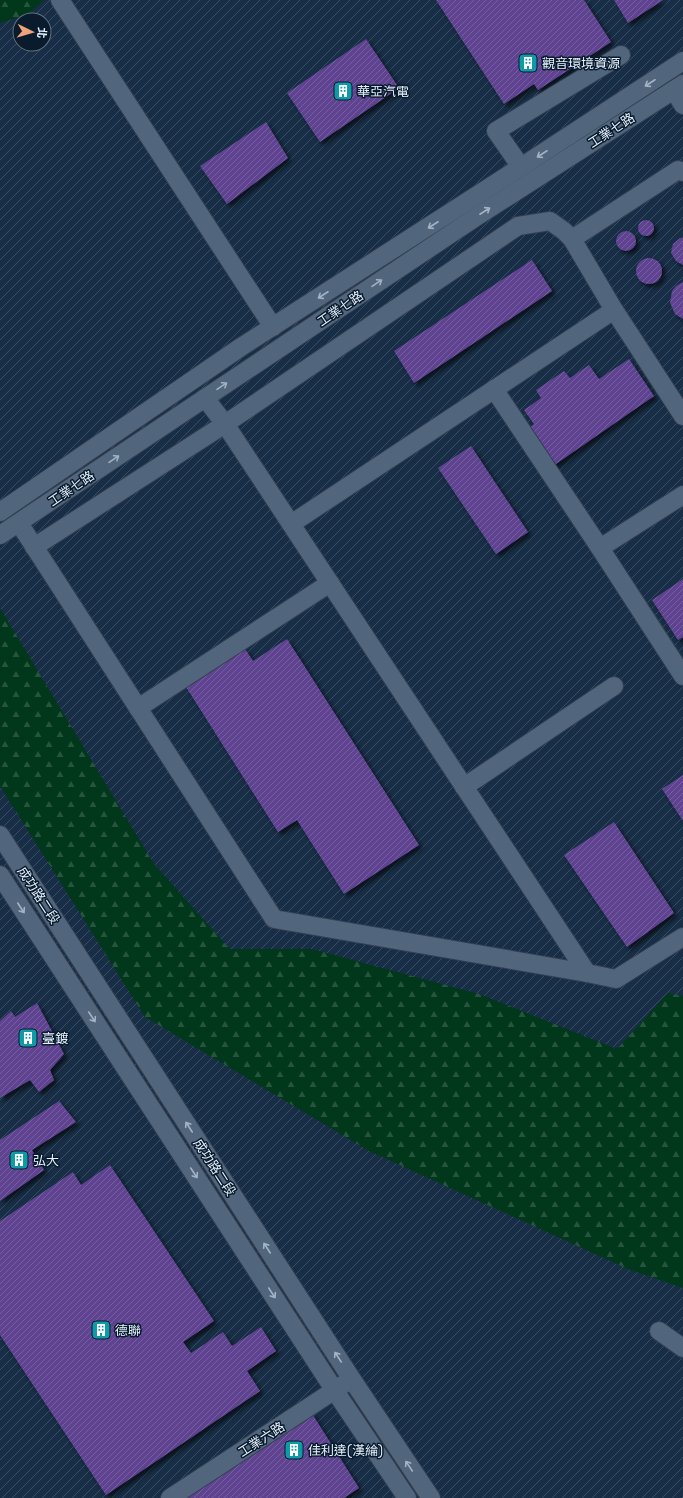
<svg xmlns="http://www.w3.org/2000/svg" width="683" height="1498" font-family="'Space Grotesk','Noto Sans TC',sans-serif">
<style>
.industrial{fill:url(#industrial-furrows);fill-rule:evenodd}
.forest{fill:url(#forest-firs)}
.building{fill:url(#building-hatch);filter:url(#shadow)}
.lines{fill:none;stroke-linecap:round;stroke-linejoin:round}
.minor-casing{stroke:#333f50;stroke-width:20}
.minor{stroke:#51657c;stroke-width:18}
.oneway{stroke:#a3b3c4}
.labels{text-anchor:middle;stroke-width:3;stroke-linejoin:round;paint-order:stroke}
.poi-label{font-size:13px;fill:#e6f2ff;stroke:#091b2d;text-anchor:start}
.street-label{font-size:13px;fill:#e6f2ff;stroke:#091b2d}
</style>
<defs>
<pattern id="industrial-furrows" width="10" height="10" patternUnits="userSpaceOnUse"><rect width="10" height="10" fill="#172e46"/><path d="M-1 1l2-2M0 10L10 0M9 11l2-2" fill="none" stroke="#394d62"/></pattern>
<pattern id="forest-firs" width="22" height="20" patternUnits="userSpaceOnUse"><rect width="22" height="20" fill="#01371a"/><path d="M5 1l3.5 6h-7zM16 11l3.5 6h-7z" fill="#26543c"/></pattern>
<pattern id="building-hatch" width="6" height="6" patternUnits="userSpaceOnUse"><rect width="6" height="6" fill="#5e4290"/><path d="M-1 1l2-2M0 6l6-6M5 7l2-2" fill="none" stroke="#755ea1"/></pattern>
<filter id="shadow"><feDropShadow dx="3.5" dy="3.5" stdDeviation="2" flood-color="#0009"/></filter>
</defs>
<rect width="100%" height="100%" fill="#122438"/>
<path class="industrial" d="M 0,0 L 683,0 L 683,1498 L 0,1498 ZM 20,20 L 44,20 L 44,44 L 20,44 Z"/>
<g class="forest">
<polygon points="0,0 44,0 28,14 0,23"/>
<polygon points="0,608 154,864 230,949 312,949 479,994 617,1049 668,993 683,996 683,1288 628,1269 369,1151 145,1017 0,786"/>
</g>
<g class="building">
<polygon points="436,0 584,0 611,42 538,90 534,84 504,104"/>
<polygon points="614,0 663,0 628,23"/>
<polygon points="366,39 399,88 320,142 287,93"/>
<polygon points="266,122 288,158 227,204 200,166"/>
<circle cx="646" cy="228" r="8"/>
<circle cx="626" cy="241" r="10"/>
<polygon points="680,238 683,238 683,265 676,261 671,253 673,244"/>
<circle cx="649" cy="271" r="13"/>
<polygon points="532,260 552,291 414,383 394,351"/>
<polygon points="683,282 683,319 675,314 670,303 672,291 676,286"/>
<polygon points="629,359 654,396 553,466 528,429 534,424 524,410 541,398 536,390 564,371 570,378 589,365 599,379"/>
<polygon points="471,446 528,532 496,554 438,468"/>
<polygon points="683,579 683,637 678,640 652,600"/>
<polygon points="287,639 419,845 344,894 297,820 278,832 186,687 245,649 253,661"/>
<polygon points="683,775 683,821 662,789"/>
<polygon points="614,822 674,913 627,947 564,855"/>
<polygon points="37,1003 64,1054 50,1070 54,1080 39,1092 30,1080 0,1098 0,1021 11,1011 15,1017"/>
<polygon points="59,1101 76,1122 32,1150 44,1170 0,1201 0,1140"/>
<polygon points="110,1165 214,1321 183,1342 191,1353 223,1332 232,1346 261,1327 276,1351 247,1371 260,1391 106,1495 0,1335 0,1221 73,1172 81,1185"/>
<polygon points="311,1412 359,1488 344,1498 178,1498"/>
</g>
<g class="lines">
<g class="minor-casing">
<g id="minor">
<polyline points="60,0 273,327"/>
<polyline points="674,90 683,105"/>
<polyline points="521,167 496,131 621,55"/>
<polyline points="572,239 614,310 683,416"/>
<polyline points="494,389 600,548 683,676"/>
<polyline points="205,398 225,424 587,973 616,979 683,937"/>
<polyline points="0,512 241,347 521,167 683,61"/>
<polyline points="19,523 274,919 587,973"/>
<polyline points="291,524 614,310"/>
<polyline points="0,535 476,217 683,84"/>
<polyline points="34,547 225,424 518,226 550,221 564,231 572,239 678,170 683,172"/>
<polyline points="600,548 683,495"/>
<polyline points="138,708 330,583"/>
<polyline points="464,787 614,686"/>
<polyline points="0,835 351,1378 431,1498"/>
<polyline points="0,875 335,1391 407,1498"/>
<polyline points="659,1331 683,1348"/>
<polyline points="170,1498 344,1384"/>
</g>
</g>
<use href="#minor" class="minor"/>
</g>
<defs><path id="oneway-shaft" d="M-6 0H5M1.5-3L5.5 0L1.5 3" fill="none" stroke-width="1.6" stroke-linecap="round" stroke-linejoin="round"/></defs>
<g class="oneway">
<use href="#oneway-shaft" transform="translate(650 83) rotate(147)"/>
<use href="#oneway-shaft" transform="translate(542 154) rotate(147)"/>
<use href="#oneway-shaft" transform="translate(485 211) rotate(-33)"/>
<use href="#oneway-shaft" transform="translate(433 225) rotate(147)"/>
<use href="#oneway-shaft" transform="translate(377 283) rotate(-34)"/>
<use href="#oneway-shaft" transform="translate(323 295) rotate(147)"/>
<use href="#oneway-shaft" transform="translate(222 386) rotate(-34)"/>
<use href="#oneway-shaft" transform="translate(114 459) rotate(-34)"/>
<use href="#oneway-shaft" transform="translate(21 908) rotate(57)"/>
<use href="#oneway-shaft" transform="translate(92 1017) rotate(57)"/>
<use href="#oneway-shaft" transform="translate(189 1127) rotate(-123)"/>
<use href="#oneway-shaft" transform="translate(194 1173) rotate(57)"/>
<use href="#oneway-shaft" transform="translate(267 1248) rotate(-123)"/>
<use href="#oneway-shaft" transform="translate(272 1293) rotate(57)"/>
<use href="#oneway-shaft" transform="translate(338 1357) rotate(-123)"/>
<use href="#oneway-shaft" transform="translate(409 1466) rotate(-124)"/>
</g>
<defs>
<g id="building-square" transform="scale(1)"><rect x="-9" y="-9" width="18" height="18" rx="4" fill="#0f9aa8" stroke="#091b2d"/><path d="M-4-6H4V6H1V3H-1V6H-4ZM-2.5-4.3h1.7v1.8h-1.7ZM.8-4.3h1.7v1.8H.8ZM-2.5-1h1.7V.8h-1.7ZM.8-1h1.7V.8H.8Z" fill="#fff"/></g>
</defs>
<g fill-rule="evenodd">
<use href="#building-square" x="528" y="63"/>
<use href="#building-square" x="343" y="91"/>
<use href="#building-square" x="28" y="1038"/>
<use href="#building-square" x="19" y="1160"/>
<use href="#building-square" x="101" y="1330"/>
<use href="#building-square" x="294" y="1450"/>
</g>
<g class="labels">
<g class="poi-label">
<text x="542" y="68">觀音環境資源</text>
<text x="357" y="96">華亞汽電</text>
<text x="42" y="1043">臺鍍</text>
<text x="33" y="1165">弘大</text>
<text x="115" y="1335">德聯</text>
<text x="308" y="1455">佳利達(漢綸)</text>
</g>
<g class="street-label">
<text transform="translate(611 130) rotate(-33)" y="5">工業七路</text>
<text transform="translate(340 308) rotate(-34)" y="5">工業七路</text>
<text transform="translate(71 488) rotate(-34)" y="5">工業七路</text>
<text transform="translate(39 895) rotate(57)" y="5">成功路二段</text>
<text transform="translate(215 1167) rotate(57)" y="5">成功路二段</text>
<text transform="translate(261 1439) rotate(-33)" y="5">工業六路</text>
</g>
</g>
<g transform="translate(32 32) rotate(95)"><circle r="19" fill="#091b2d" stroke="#617181"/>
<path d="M0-3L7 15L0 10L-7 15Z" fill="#f0a27a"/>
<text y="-6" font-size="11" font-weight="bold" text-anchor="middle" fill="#e6f2ff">北</text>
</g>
</svg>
